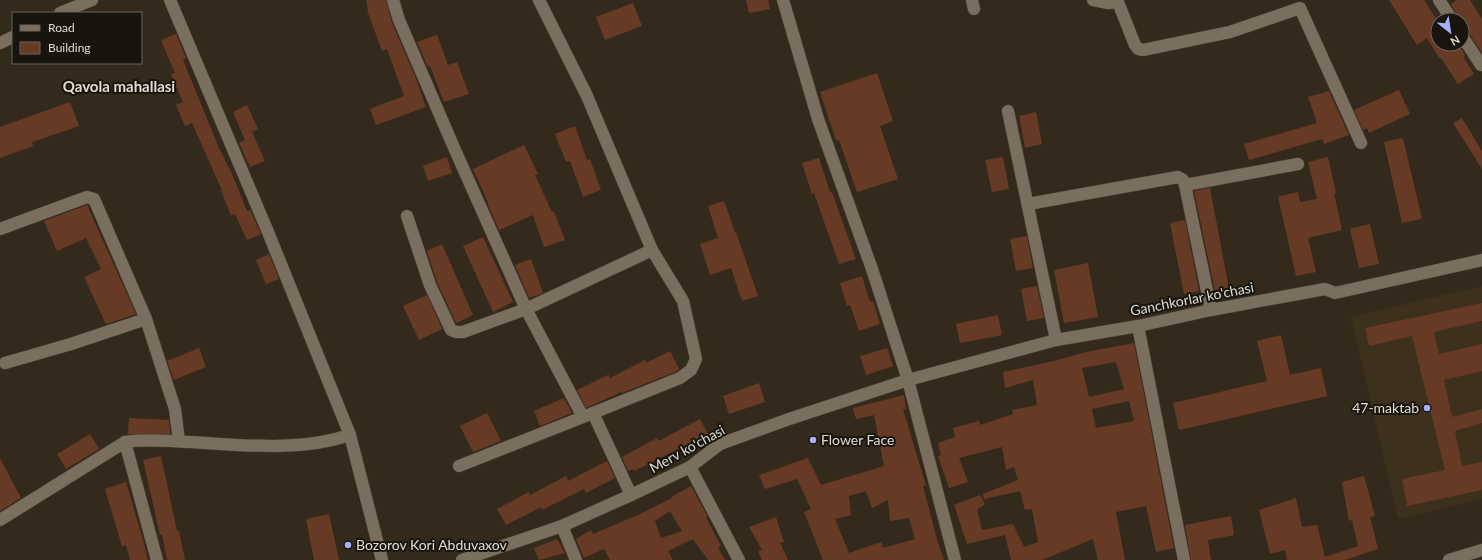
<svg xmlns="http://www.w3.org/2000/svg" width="1482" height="560" font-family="Lato,sans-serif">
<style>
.built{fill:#3d301c}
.building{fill:#673a26;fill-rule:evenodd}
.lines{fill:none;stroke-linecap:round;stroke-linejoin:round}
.minor-casing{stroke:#4f473b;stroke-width:13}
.minor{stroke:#7a6e5e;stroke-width:12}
.poi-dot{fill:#a8b0fc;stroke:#18140e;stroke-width:1.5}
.labels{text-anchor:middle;stroke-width:4;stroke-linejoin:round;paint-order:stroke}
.street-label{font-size:14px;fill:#e1dad1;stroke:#18140e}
.poi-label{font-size:14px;fill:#e1dad1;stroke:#18140e;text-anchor:start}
.neighbourhood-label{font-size:15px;font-weight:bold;fill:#e1dad1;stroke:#18140e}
</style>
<rect width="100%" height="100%" fill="#342a1c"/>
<polygon class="built" points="1482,286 1482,499 1398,519 1351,317"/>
<g class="building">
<polygon points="366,0 386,0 392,23 415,76 426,107 376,125 370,109 404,96 387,49 382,51 367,10 368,10"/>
<polygon points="746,0 768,0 770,9 749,13"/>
<polygon points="1389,0 1424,0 1438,22 1438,44 1458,44 1465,55 1463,56 1474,74 1458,84 1441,58 1440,59 1427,38 1417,45"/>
<polygon points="1457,0 1470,0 1482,19 1482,53 1468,32 1465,29 1462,25 1462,20 1459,20 1451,4"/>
<polygon points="633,3 642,26 605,40 596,17"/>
<polygon points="176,34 186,58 183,60 219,148 233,176 247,211 250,210 261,234 247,240 235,214 231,215 221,191 222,190 192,123 185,126 176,105 183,102 171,74 175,73 161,40"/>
<polygon points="437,35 448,65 457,62 469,94 444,102 430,66 428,67 417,42"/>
<polygon points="877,73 893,121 880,126 898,179 857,192 839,140 836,140 820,92"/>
<polygon points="1399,90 1410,114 1369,133 1367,128 1363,130 1354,110"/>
<polygon points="1329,91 1349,135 1324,144 1322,139 1249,160 1244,144 1317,123 1308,97"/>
<polygon points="70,102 79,126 32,142 33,146 0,158 0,127"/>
<polygon points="247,105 258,129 252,132 265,161 250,167 239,143 245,140 233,112"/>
<polygon points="1036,112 1042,144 1025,148 1019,116"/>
<polygon points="1462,118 1482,151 1482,169 1453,123"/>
<polygon points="575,126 587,160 590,159 601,190 583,197 570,161 566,162 555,134"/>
<polygon points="1403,138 1422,219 1402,223 1384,142"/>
<polygon points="524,145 538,174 535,175 552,212 554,211 565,240 544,247 533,215 499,230 487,203 488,202 473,169"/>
<polygon points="447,157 452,173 428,181 423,166"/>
<polygon points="1003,157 1009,189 992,192 985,160"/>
<polygon points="1328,157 1336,193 1334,193 1342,230 1308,238 1316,272 1296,276 1278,197 1298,192 1300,202 1317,199 1308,162"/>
<polygon points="819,158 830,192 832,192 856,259 839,264 814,193 812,194 802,163"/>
<polygon points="1210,188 1230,294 1216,296 1194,191"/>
<polygon points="724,201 735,232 736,232 758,296 742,301 731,268 710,275 700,244 718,238 708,206"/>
<polygon points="87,205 136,314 106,324 84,277 101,269 86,238 57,251 44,221"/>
<polygon points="1185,220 1199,291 1184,294 1170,223"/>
<polygon points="1370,224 1379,264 1359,268 1350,229"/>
<polygon points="1027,236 1033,268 1016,271 1010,239"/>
<polygon points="483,237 513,302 493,312 463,246"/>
<polygon points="442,244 473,315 456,323 437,282 427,251"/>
<polygon points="269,254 279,279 266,284 256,260"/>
<polygon points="531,259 543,293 529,298 515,265"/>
<polygon points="1088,263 1098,317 1064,323 1054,270"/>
<polygon points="862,276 870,302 873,301 880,324 859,331 850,305 847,306 840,283"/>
<polygon points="1037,286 1044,318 1027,321 1021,289"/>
<polygon points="427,295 442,329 419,340 403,306"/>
<polygon points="1482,303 1482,321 1434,332 1439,354 1482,344 1482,371 1444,380 1452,417 1482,409 1482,423 1455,431 1462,466 1482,462 1482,490 1407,506 1402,479 1445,470 1412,336 1369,346 1365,328"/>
<polygon points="998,315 1002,335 960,343 956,324"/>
<polygon points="1281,335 1290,375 1321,368 1327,396 1179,430 1173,403 1267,381 1257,341"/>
<path d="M 1134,343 L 1174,548 L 1156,552 L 1146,506 L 1116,512 L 1125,560 L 1098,560 L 1093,539 L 1042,560 L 1011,560 L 1005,535 L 967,544 L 954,505 L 980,495 L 985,504 L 977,510 L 982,530 L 1013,524 L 1024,547 L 1038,542 L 1032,509 L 1025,510 L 1020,491 L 984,499 L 983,494 L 1018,480 L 1014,467 L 1006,470 L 1002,447 L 959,458 L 968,482 L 949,488 L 938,456 L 941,455 L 938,443 L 955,437 L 953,428 L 979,421 L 980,425 L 1013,414 L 1012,410 L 1037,405 L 1033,380 L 1005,388 L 1003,372 L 1054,361 L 1086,352 ZM 1116,362 L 1124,389 L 1089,397 L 1082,368 ZM 1129,401 L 1134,421 L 1096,428 L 1092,409 Z"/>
<polygon points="199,348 206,367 174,380 167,361"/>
<polygon points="887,348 893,366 866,375 860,356"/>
<polygon points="670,351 679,369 677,371 622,393 621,392 586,408 577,390 608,375 610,378 645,360 646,363"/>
<polygon points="759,383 765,402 729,414 723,396"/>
<path d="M 904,395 L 906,409 L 903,409 L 926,486 L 923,486 L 938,543 L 944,560 L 823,560 L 804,512 L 811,509 L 797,479 L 765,489 L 759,475 L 808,458 L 821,485 L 884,466 L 874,415 L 856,419 L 853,408 ZM 866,491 L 872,508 L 888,500 L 890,521 L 909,518 L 915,539 L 883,548 L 881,542 L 849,553 L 835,519 L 851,515 L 849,496 Z"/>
<polygon points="564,398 572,413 540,426 534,411"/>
<polygon points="487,413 501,441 473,452 460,426"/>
<polygon points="129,418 169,420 170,434 128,434"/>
<polygon points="700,419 708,434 634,471 633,469 628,471 622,457 657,438 659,441"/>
<polygon points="90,434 99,449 66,469 57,454"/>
<polygon points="161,456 177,531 179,531 185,560 167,560 162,534 160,535 143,460"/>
<polygon points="0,458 21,498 0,511"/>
<polygon points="607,461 615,478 586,493 584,489 542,510 541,507 506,525 497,509 529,492 530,495 566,476 568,481"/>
<polygon points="1364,476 1375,516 1370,517 1378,549 1345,560 1287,560 1285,550 1270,554 1259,510 1296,498 1302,527 1317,525 1325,557 1358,546 1352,520 1349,521 1342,482"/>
<polygon points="126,482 143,540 148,560 130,560 126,545 122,546 105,489"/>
<path d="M 691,486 L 708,517 L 706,517 L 721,546 L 718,548 L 725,560 L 708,560 L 693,539 L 668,551 L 673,560 L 610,560 L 604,549 L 584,558 L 576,539 L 591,530 L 593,534 L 640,514 L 672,498 L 671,497 ZM 670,511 L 682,531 L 661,538 L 655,521 Z"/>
<polygon points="329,514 339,560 314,560 306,519"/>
<polygon points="1231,516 1234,535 1208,540 1211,560 1191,560 1185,525"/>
<polygon points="776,517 784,542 780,543 788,560 762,560 758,551 762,550 749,527"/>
<polygon points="557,539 565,553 539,560 534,548"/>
</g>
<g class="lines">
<g class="minor-casing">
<g id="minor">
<polyline points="170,0 268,232 350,435 382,560"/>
<polyline points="393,0 399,20 455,150 526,309 583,417 593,413 631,495"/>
<polyline points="783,0 818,119 872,269 908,380 955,560"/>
<polyline points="972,0 974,9"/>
<polyline points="1093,0 1108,3 1118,2 1135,45 1138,49 1143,50 1230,32 1300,8 1361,143"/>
<polyline points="1439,0 1452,20"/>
<polyline points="60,13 92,0"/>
<polyline points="1462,36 1481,65"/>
<polyline points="0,43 13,37"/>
<polyline points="1008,111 1056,340"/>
<polyline points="1185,185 1298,164"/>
<polyline points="1028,204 1178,177 1183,180 1185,185 1211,310"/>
<polyline points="407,216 430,285 451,330 456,332 463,332 526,309 652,250 587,96 539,0"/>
<polyline points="0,229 87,197 94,199 146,319 175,409 179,441"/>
<polyline points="1138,326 1184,560"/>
<polyline points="5,363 71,344 146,319"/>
<polyline points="593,413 680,378 691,370 696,359 683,301 652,250"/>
<path d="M 125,442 C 146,439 168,441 190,442 C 243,445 299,452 350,435"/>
<polyline points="459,466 583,417"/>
<polyline points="690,467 739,560"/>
<polyline points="0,520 125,442 157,560"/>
<polyline points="562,526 576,560"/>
<polyline points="462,560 562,526 631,495 690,467 720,444 789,419 908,380 1056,340 1138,326 1211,310 1325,289 1335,293 1482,260"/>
<polyline points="1449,560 1482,550"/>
</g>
</g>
<use href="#minor" class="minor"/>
</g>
<g class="poi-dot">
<circle cx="1427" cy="408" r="4"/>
<circle cx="813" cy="440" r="4"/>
<circle cx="348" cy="545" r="4"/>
</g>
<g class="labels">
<g class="street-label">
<text transform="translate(1192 299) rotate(-11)" y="5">Ganchkorlar ko'chasi</text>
<text transform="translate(687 449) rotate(-29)" y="5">Merv ko'chasi</text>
</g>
<g class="poi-label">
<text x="1419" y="413" text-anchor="end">47-maktab</text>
<text x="821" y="445">Flower Face</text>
<text x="356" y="550">Bozorov Kori Abduvaxov</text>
</g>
<g class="neighbourhood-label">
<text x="119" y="92">Qavola mahallasi</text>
</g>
</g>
<rect x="12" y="12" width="130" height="52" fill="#18140e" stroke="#68635c"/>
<rect x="20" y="25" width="20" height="6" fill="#7a6e5e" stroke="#68635c"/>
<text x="48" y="32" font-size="12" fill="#e1dad1">Road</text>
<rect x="20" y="42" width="20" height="12" fill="#673a26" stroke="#68635c"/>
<text x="48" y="52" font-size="12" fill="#e1dad1">Building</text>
<g transform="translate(1450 32) rotate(150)"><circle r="19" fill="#18140e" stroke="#68635c"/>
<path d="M0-3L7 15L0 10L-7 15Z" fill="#a8b0fc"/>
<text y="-6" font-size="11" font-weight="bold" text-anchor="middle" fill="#e1dad1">N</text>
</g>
</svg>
